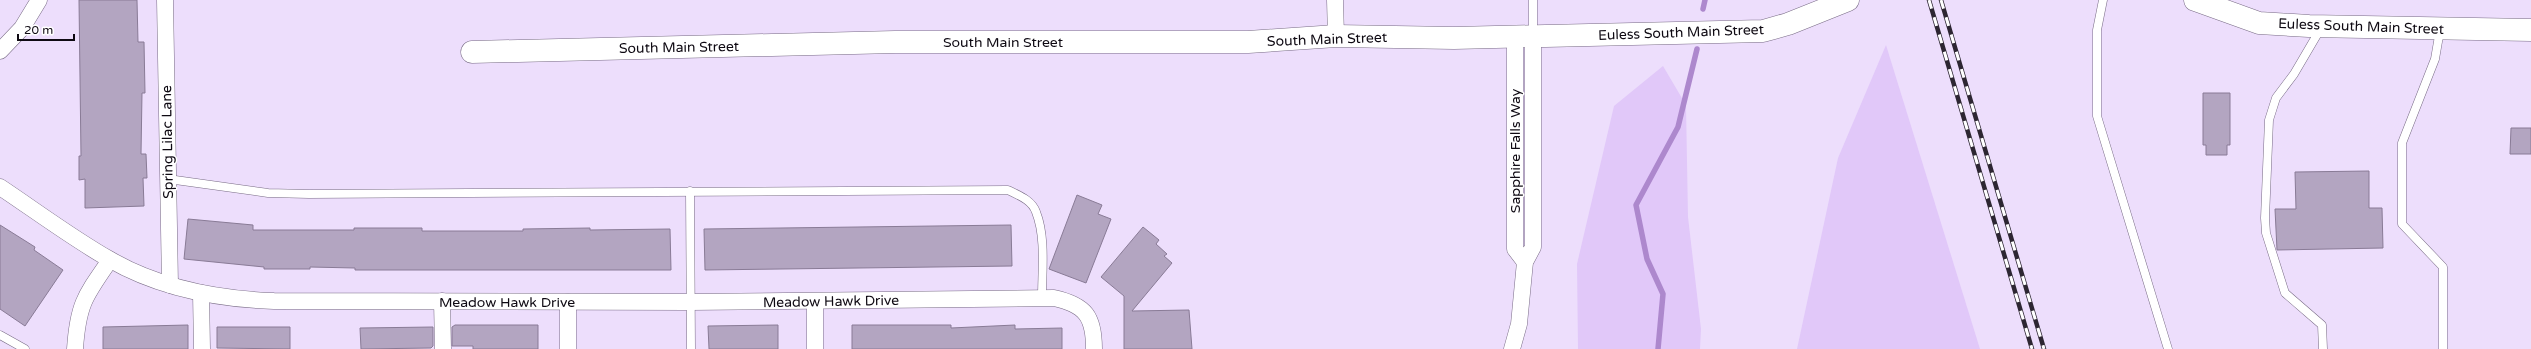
<svg xmlns="http://www.w3.org/2000/svg" width="2531" height="349" font-family="'Varela Round',sans-serif">
<style>
.green{fill:#e1c8f9}
.lines{fill:none;stroke-linecap:round;stroke-linejoin:round}
.stream{stroke:#ad88cd;stroke-width:5.5}
.building{fill:#b3a5c1;stroke:#897b96}
.lane-casing{stroke:#786b85;stroke-width:9}
.street-casing{stroke:#786b85;stroke-width:17}
.secondary-casing{stroke:#786b85;stroke-width:23}
.lane{stroke:#fff;stroke-width:8}
.street{stroke:#fff;stroke-width:16}
.secondary{stroke:#fff;stroke-width:22}
.rail-casing{stroke:#2d2632;stroke-width:4.5}
.rail{stroke:#fff;stroke-width:3;stroke-dasharray:9;stroke-linecap:butt}
.labels{text-anchor:middle;stroke-width:3;stroke-linejoin:round;paint-order:stroke}
.street-label{font-size:14px;fill:#0e0912;stroke:#fff}
</style>
<rect width="100%" height="100%" fill="#eddefc"/>
<g class="green">
<polygon points="1886,45 1980,349 1797,349 1838,158"/>
<polygon points="1663,66 1686,105 1688,217 1701,329 1700,349 1578,349 1577,264 1614,106"/>
</g>
<g class="lines">
<g class="stream">
<polyline points="1703,9 1705,0"/>
<polyline points="1658,349 1663,294 1647,259 1636,205 1678,127 1697,49"/>
</g>
</g>
<g class="building">
<polygon points="79,0 137,0 138,42 144,42 145,93 142,93 141,154 146,154 147,178 143,178 144,206 85,208 85,179 79,180 79,156 81,156"/>
<polygon points="2203,93 2230,93 2230,145 2227,145 2227,155 2206,155 2206,145 2203,145"/>
<polygon points="2511,128 2531,128 2531,154 2510,154"/>
<polygon points="2369,171 2369,208 2382,208 2383,248 2277,250 2275,209 2296,209 2295,172"/>
<polygon points="1077,195 1102,205 1098,214 1111,219 1086,283 1049,269"/>
<polygon points="188,219 253,225 253,230 354,230 354,228 422,228 422,231 523,231 523,229 590,228 590,230 670,229 671,270 355,270 355,268 310,267 310,269 264,269 264,267 184,259"/>
<polygon points="0,225 35,247 34,250 63,270 25,326 0,309"/>
<polygon points="1011,225 1012,266 705,270 704,229"/>
<polygon points="1143,227 1159,240 1156,244 1167,254 1164,256 1172,263 1132,311 1189,310 1192,349 1124,349 1124,296 1101,277"/>
<polygon points="188,325 188,349 103,349 103,327"/>
<polygon points="455,325 538,325 538,349 473,349 473,346 452,346 452,327"/>
<polygon points="778,325 778,349 709,349 708,326"/>
<polygon points="852,325 951,325 951,328 1015,325 1015,329 1062,328 1062,349 852,349"/>
<polygon points="217,327 290,327 290,349 217,348"/>
<polygon points="433,327 433,346 431,348 361,349 360,328"/>
</g>
<g class="lines">
<g class="lane-casing">
<g id="lane">
<polyline points="1533,0 1533,35"/>
<polyline points="2103,0 2097,30 2097,116 2168,349"/>
<polyline points="2321,28 2294,74 2276,98 2269,120 2265,218 2266,233 2285,293 2322,325 2323,349"/>
<polyline points="2440,30 2435,59 2402,143 2402,224 2443,267 2443,349"/>
<path d="M 168,179 L 268,193 L 309,194 L 1008,190 C 1018,195 1032,200 1036,212 C 1046,237 1042,271 1042,298"/>
<polyline points="690,191 691,349"/>
<polyline points="0,335 25,349"/>
</g>
</g>
<g class="street-casing">
<g id="street">
<polyline points="165,0 170,285"/>
<polyline points="1335,0 1336,36"/>
<polyline points="1515,37 1515,249 1525,262"/>
<polyline points="0,51 22,28 39,0"/>
<path d="M 0,187 C 36,211 72,238 109,259 C 159,288 217,299 274,301 L 690,302 L 1054,298 C 1086,305 1094,317 1094,349"/>
<polyline points="201,293 202,349"/>
<polyline points="442,301 443,349"/>
<polyline points="568,302 568,349"/>
<path d="M 75,349 C 78,304 85,296 110,260"/>
<polyline points="815,349 815,302"/>
<polyline points="1512,349 1519,324 1525,262 1533,247 1533,36"/>
</g>
</g>
<g class="secondary-casing">
<g id="secondary">
<polyline points="2195,0 2259,23 2309,26 2531,30"/>
<polyline points="472,52 895,42 1248,42 1336,36 1454,38 1763,31 1788,24 1848,0"/>
</g>
</g>
<use href="#lane" class="lane"/>
<use href="#street" class="street"/>
<use href="#secondary" class="secondary"/>
<g class="rail-casing">
<g id="rail">
<polyline points="1929,0 2032,349"/>
<polyline points="1941,0 2044,349"/>
</g>
</g>
<use href="#rail" class="rail"/>
</g>
<g class="labels">
<g class="street-label">
<text transform="translate(2361 26) rotate(2)" y="5">Euless South Main Street</text>
<text transform="translate(1681 32) rotate(-2)" y="5">Euless South Main Street</text>
<text transform="translate(1327 39) rotate(-2)" y="5">South Main Street</text>
<text x="1003" y="47">South Main Street</text>
<text transform="translate(679 47) rotate(-1)" y="5">South Main Street</text>
<text transform="translate(167 142) rotate(-91)" y="5">Spring Lilac Lane</text>
<text transform="translate(1515 151) rotate(-90)" y="5">Sapphire Falls Way</text>
<text transform="translate(831 301) rotate(-1)" y="5">Meadow Hawk Drive</text>
<text x="507" y="307">Meadow Hawk Drive</text>
</g>
</g>
<path d="M18 34v6h56v-6" fill="none" stroke="#0e0912" stroke-width="2"/>
<text x="24" y="34" font-size="12" fill="#0e0912" stroke="#ffffff" stroke-width="3" paint-order="stroke">20 m</text>
</svg>
